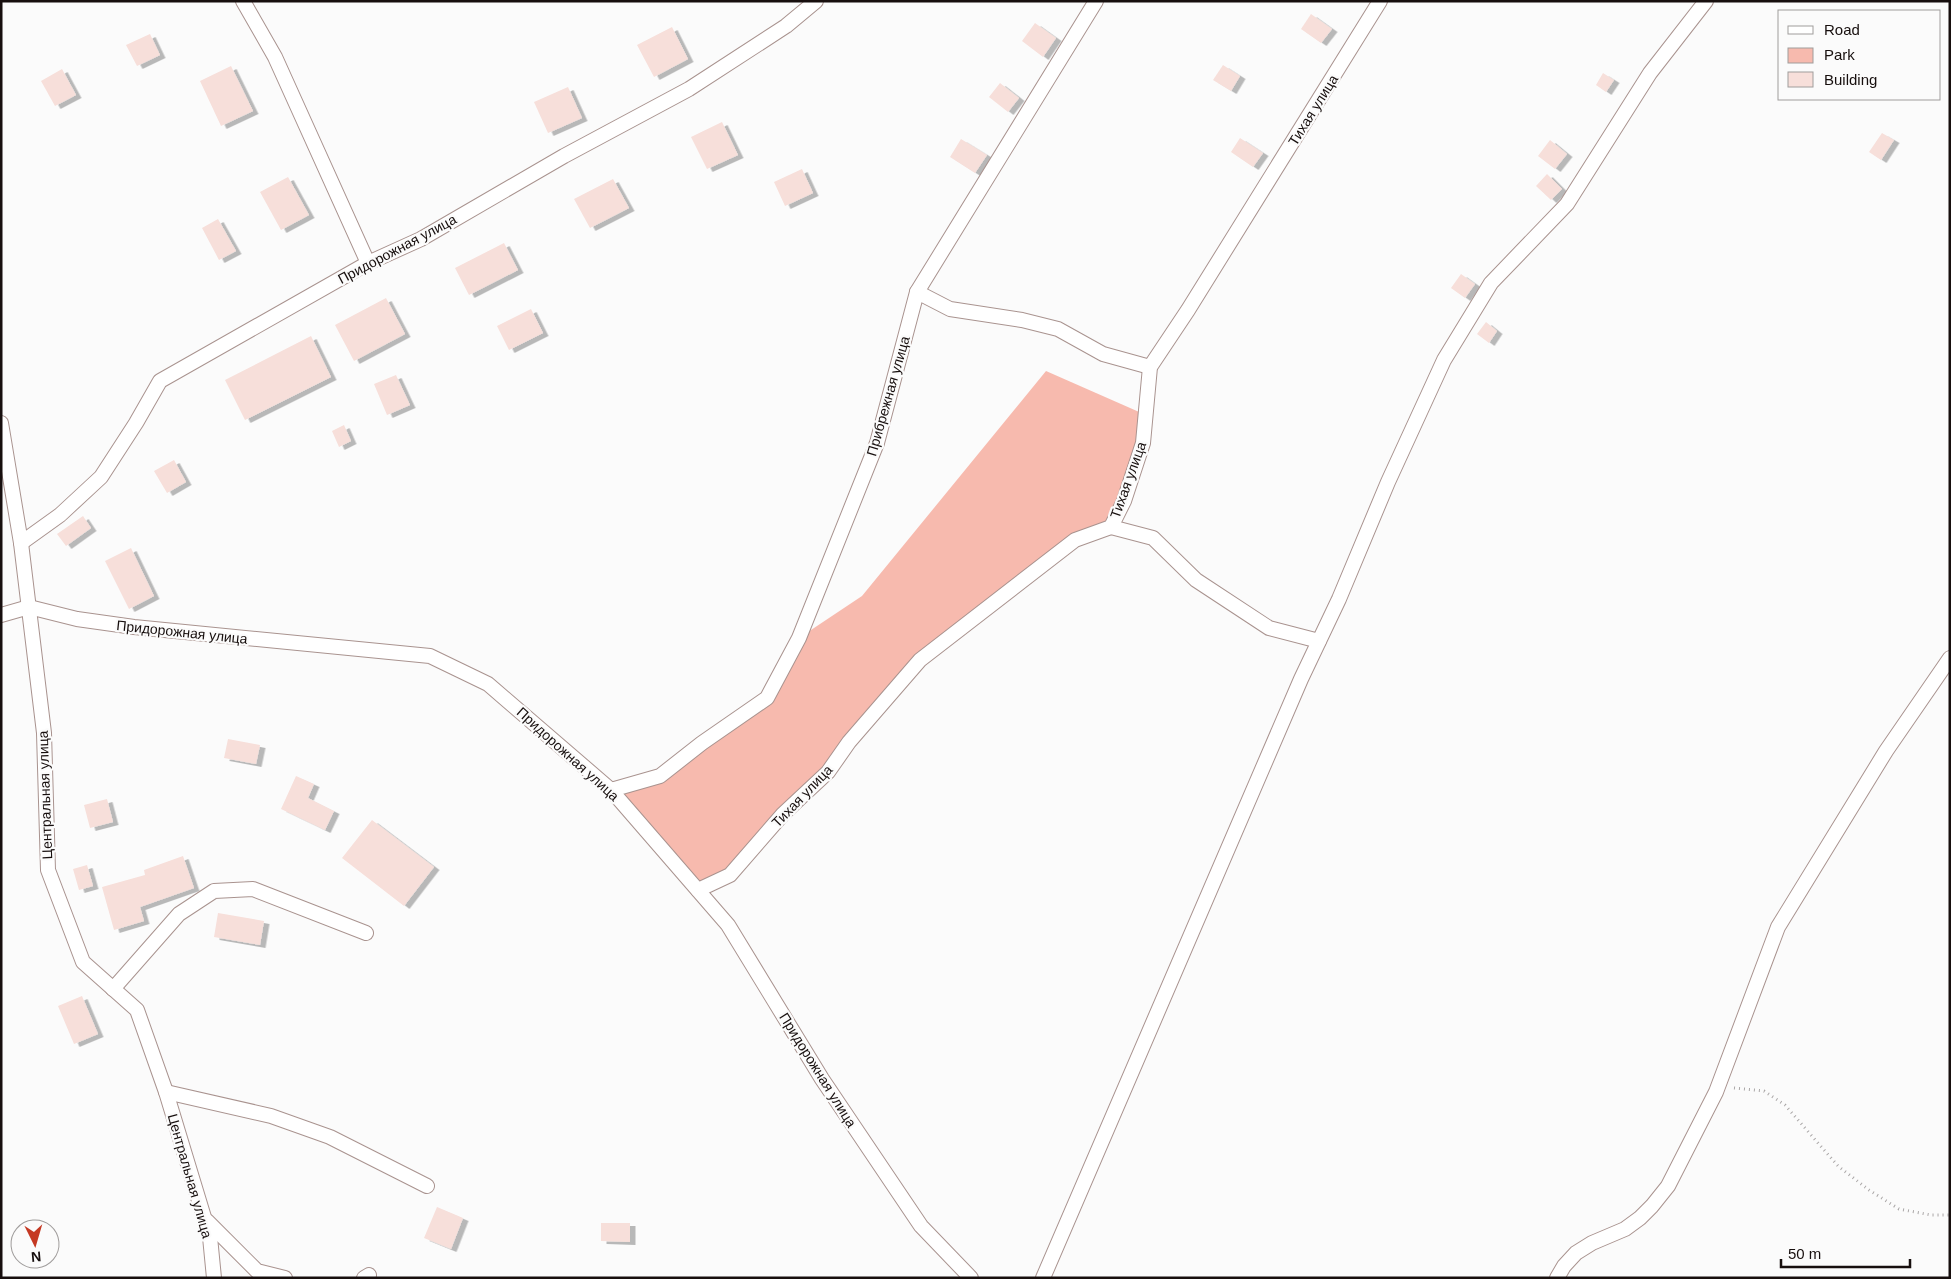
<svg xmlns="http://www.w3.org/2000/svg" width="1951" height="1279" font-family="Helvetica,sans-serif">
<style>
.green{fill:#f7baae}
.building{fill:#f7dfda;filter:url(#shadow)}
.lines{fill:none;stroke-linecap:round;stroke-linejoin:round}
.street-casing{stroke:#a9938f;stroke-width:16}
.path{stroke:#aaa7a7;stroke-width:3;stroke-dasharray:1 4;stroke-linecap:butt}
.street{stroke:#fff;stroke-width:14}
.labels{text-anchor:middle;stroke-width:4.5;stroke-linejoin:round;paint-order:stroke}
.street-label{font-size:14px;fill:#170f0e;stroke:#fbfbfb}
</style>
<defs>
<filter id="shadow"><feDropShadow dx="5.5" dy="3" stdDeviation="0" flood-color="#0004"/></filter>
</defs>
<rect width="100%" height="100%" fill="#fbfbfb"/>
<polygon class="green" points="1046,371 1146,415 1111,527 1075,540 920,660 730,875 698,890 611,790 660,776 767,698 799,638 862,596"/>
<g class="building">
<polygon points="1311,14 1332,29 1321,43 1301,29"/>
<polygon points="1035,23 1056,38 1043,57 1022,41"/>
<polygon points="672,27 688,59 654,77 637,45"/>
<polygon points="150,34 160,55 137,66 126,45"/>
<polygon points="1223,65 1240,76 1231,91 1213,80"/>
<polygon points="231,66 253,111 221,126 200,81"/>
<polygon points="62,69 76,95 55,106 41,81"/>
<polygon points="1603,73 1614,80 1606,92 1596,85"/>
<polygon points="1000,83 1019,98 1008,112 989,97"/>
<polygon points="568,87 582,118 548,133 534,102"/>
<polygon points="722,122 738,155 707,169 691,137"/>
<polygon points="1882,133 1894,140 1881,160 1869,152"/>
<polygon points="1240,138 1263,153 1253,167 1231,152"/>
<polygon points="961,139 987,155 975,173 950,157"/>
<polygon points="1550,140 1567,154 1555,169 1538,156"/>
<polygon points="802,169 813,193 785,206 774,182"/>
<polygon points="1547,174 1562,189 1551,200 1536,186"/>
<polygon points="288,177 309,215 281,230 260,192"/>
<polygon points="613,179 629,208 590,228 574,199"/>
<polygon points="218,219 236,251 219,260 202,228"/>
<polygon points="504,243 518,270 469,295 455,268"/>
<polygon points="1461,274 1475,284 1465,298 1451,288"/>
<polygon points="386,298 405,334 354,361 335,325"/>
<polygon points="531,309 543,333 509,350 497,326"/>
<polygon points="1486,322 1497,331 1489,343 1477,334"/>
<polygon points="311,336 331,377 245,420 225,380"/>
<polygon points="396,375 410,405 387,415 374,384"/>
<polygon points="344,425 351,441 339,447 332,431"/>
<polygon points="174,460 186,482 167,493 154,471"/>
<polygon points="83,516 91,528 66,546 57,534"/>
<polygon points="131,548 154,596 129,609 105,561"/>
<polygon points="228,739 260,745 256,764 224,758"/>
<polygon points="296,776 314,784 308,798 334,811 325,830 281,809"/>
<polygon points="107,799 113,822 90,828 84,805"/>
<polygon points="372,820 434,867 404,906 342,858"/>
<polygon points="183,856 194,888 140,907 144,921 114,930 102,887 145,875 144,870"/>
<polygon points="87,865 93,886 79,890 73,869"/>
<polygon points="218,913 264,921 260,945 214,937"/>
<polygon points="82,996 98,1034 74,1044 58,1006"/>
<polygon points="437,1207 463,1218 451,1249 424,1238"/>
<polygon points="601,1223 630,1223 630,1242 601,1241"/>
</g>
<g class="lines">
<g class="street-casing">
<g id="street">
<polyline points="243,1 275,57 368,263"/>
<polyline points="917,292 950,309 1022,320 1058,329 1103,354 1150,367"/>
<polyline points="1,423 21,543 44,733 48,870 83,962 137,1010 166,1092 210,1237 214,1278"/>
<polyline points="1111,527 1153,538 1196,580 1269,628 1319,641"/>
<polyline points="21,543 60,515 101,477 136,423 160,381 368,263 421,239 564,156 689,89 786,26 816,1"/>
<polyline points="1,615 29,607 77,619 134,627 430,656 488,684 611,790 728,925 822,1079 921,1226 971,1278"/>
<polyline points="611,790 660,776 702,743 767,698 799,638 877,443 917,292 1096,1"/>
<polyline points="698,890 730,875 783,814 828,772 849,742 920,660 1075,540 1111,527 1124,501 1143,443 1150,367 1188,310 1380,1"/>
<polyline points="113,989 179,914 214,891 253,889 366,933"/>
<polyline points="166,1092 271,1116 330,1137 427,1186"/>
<polyline points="207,1221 257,1271 285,1278"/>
<polyline points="364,1278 369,1275"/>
<polyline points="1043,1278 1301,679 1339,599 1388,482 1444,360 1491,283 1567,204 1650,73 1706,1"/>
<polyline points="1557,1278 1564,1266 1576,1253 1592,1243 1625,1229 1640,1218 1652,1206 1668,1186 1716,1092 1778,927 1886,751 1950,658"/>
</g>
</g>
<polyline class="path" points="1734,1088 1764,1091 1785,1105 1838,1166 1869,1190 1899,1209 1931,1215 1950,1215"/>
<use href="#street" class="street"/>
</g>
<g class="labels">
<g class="street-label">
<text transform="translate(1313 110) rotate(-58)" y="5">Тихая улица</text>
<text transform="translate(397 249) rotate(-28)" y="5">Придорожная улица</text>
<text transform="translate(888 396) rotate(-74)" y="5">Прибрежная улица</text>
<text transform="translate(1128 480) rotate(-70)" y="5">Тихая улица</text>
<text transform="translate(182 632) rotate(6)" y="5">Придорожная улица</text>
<text transform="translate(568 754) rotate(42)" y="5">Придорожная улица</text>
<text transform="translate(45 795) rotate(-92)" y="5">Центральная улица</text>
<text transform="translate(802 796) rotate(-46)" y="5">Тихая улица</text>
<text transform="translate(818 1070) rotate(58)" y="5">Придорожная улица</text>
<text transform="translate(190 1176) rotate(74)" y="5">Центральная улица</text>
</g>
</g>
<rect width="1951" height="1279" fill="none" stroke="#170f0e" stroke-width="5"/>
<rect x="1778" y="10" width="162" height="90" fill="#fbfbfb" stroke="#a09d9c"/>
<rect x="1788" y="26" width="25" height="8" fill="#ffffff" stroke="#a09d9c"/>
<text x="1824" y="35" font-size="15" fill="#170f0e">Road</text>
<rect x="1788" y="48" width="25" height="15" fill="#f7baae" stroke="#a09d9c"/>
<text x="1824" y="60" font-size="15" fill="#170f0e">Park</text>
<rect x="1788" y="72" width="25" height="15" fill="#f7dfda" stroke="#a09d9c"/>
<text x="1824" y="85" font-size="15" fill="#170f0e">Building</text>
<g transform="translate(35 1244) rotate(175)"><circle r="24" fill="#fbfbfb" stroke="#a09d9c"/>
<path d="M0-4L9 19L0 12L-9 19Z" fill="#c53923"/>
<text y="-8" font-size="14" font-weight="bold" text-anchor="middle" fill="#170f0e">N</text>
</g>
<path d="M1781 1259v8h129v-8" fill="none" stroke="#170f0e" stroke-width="2.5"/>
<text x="1788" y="1259" font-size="15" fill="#170f0e" stroke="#fbfbfb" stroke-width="4" paint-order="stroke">50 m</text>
</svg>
